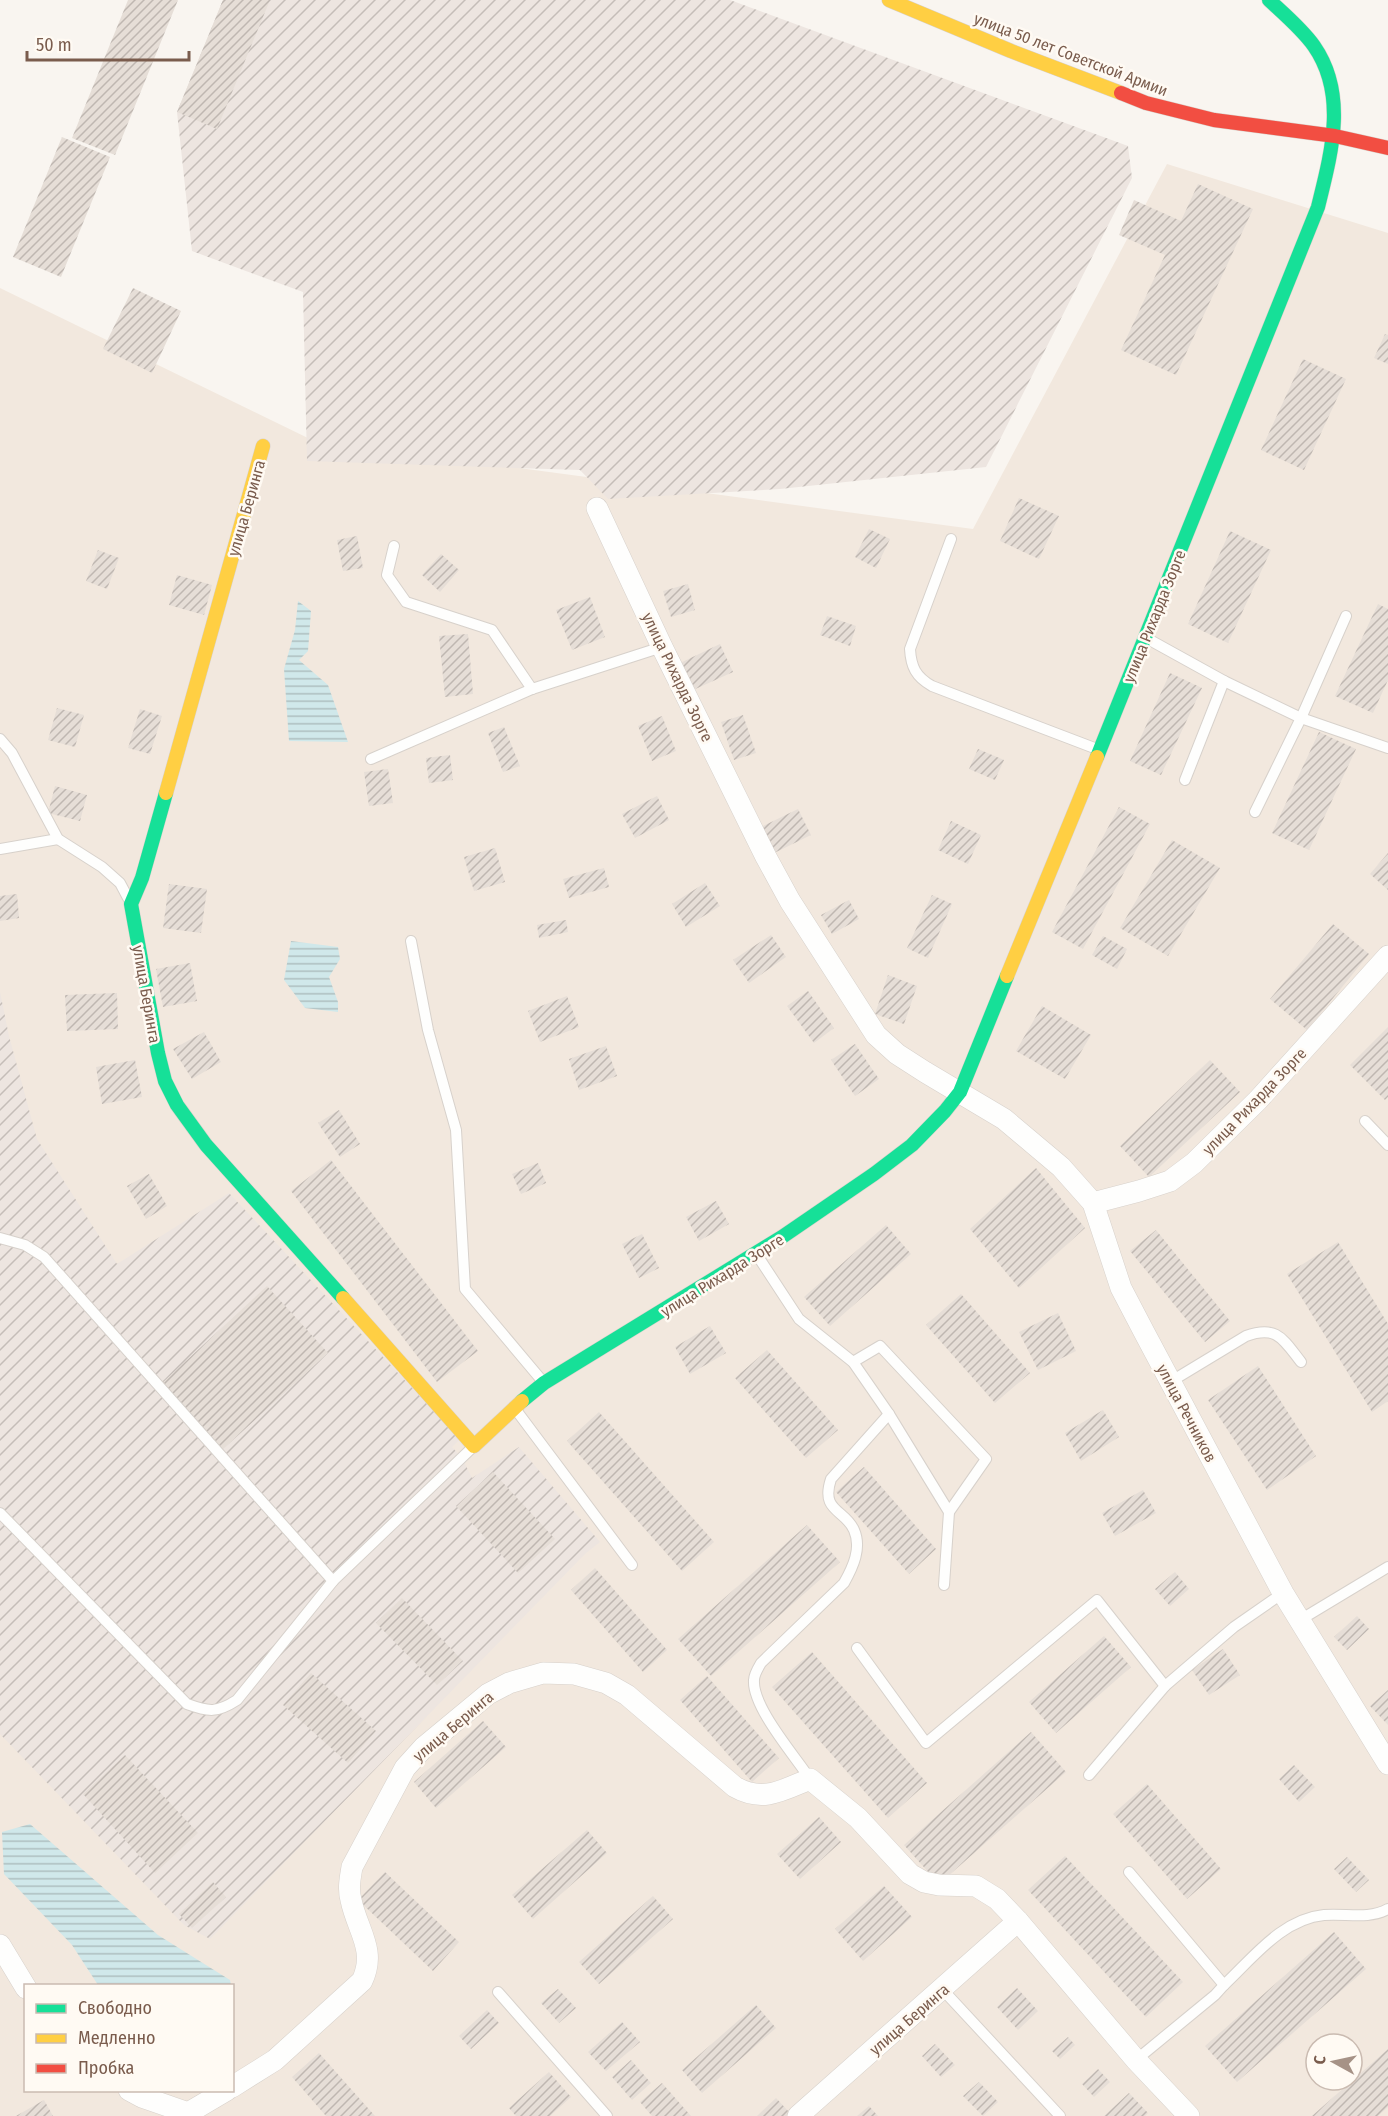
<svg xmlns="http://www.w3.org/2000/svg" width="1388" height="2116" font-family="'Fira Sans Condensed',sans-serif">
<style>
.residential{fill:#f2e8de;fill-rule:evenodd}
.industrial{fill:url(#industrial-furrows)}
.water{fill:url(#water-rules)}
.building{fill:url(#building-hatch)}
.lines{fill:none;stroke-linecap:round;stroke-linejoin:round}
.lane-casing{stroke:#d7d1cb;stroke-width:12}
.street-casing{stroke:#d7d1cb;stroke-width:22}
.fast-casing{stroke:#d9d2cb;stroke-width:15}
.slow-casing{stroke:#d9d2cb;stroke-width:15}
.jam-casing{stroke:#d9d2cb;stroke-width:15}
.lane{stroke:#fefefd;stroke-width:10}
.street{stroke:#fefefd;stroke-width:21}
.fast{stroke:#16e098;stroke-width:14}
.slow{stroke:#ffcf43;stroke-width:14}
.jam{stroke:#f24e42;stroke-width:14}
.labels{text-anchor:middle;stroke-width:5;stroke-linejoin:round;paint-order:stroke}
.street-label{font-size:16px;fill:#7a5c4d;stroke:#fffaf3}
</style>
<defs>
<pattern id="industrial-furrows" width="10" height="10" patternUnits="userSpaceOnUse" patternTransform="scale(1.5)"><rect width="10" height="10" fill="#ede5e0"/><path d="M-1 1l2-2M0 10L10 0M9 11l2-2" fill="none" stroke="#c5bdb8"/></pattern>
<pattern id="water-rules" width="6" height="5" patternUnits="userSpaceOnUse" patternTransform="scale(1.5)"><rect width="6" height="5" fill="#d0e8ea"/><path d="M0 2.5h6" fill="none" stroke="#aebfc0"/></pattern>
<pattern id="building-hatch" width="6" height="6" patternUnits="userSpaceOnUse" patternTransform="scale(1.5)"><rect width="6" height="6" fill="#e6ded7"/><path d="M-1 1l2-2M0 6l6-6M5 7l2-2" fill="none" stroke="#bfb7b1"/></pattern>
</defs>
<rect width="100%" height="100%" fill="#f9f5f0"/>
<path class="residential" d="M 1167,164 L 1388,233 L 1388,2116 L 0,2116 L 0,288 L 312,440 L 973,529 ZM 26,1986 L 232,1986 L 232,2090 L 26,2090 ZM 1316,2044 L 1352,2044 L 1352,2080 L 1316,2080 Z"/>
<g class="industrial">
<polygon points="223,0 730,0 1128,146 1132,178 986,467 780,489 608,499 580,470 307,461 303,292 192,251 177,112"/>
<polygon points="0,992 9,1036 37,1139 117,1264 229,1193 460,1439 452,1447 462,1458 472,1478 519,1447 600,1542 585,1554 210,1939 184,1925 0,1734"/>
</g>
<g class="water">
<polygon points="298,601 311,611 308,651 299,660 328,685 348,742 289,741 284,669 295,630"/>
<polygon points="291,941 338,947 340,959 329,977 338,1002 338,1012 305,1008 284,980"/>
<polygon points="30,1824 158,1935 230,1980 231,1985 98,1985 72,1945 4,1874 2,1832"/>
</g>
<g class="building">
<polygon points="128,0 178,0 115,155 72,138"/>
<polygon points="223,0 270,0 217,129 177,112"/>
<polygon points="62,137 110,157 61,277 13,257"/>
<polygon points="1198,184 1253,209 1176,375 1121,350 1165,255 1119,235 1134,200 1181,221"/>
<polygon points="133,288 181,311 152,373 103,349"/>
<polygon points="1385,334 1388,335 1388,364 1374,358"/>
<polygon points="1303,359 1346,379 1304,470 1261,450"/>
<polygon points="1019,498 1059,516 1039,559 1000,541"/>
<polygon points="869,529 890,539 876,568 855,557"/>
<polygon points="1230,531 1271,550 1228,643 1188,624"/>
<polygon points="357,536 363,568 343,571 337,540"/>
<polygon points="98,550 119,558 107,589 86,581"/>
<polygon points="441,554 459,570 440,592 422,575"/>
<polygon points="177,575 212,585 204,615 169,605"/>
<polygon points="688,584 695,610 671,617 663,591"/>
<polygon points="590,597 605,637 572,650 556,610"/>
<polygon points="1378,604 1388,609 1388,680 1373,713 1335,696"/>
<polygon points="827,616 856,626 850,646 820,635"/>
<polygon points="468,634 473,694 445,697 439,636"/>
<polygon points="720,644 733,672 691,691 678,664"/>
<polygon points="1170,673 1202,688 1161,775 1130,761"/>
<polygon points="57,708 84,715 75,747 48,740"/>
<polygon points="140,709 162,716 150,754 128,748"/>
<polygon points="743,715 756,753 734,760 721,722"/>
<polygon points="662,716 676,751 652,761 638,726"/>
<polygon points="504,727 520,766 503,772 488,733"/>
<polygon points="1319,732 1356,749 1309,850 1272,833"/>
<polygon points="978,749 1004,760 995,780 969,769"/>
<polygon points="450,755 453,780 429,783 426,758"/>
<polygon points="388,769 393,803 369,806 364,772"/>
<polygon points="55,786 87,795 80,821 48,813"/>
<polygon points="657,796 669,820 635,838 622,814"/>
<polygon points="1119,807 1150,824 1083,949 1052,932"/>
<polygon points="798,809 811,835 768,856 755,830"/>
<polygon points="951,821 981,835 968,864 938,850"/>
<polygon points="1172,840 1220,868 1168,956 1120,928"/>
<polygon points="495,848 505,882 474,891 464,857"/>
<polygon points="1388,853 1388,890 1370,874"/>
<polygon points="604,868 609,887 569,898 563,879"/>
<polygon points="705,883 720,906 686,927 672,904"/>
<polygon points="169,884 207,889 201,933 163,928"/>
<polygon points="17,894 19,918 0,921 0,896"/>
<polygon points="932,895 952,904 928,958 907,948"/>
<polygon points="849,900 859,919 832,934 821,915"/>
<polygon points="566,920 568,932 539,938 537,925"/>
<polygon points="1333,924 1369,954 1307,1030 1270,999"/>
<polygon points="771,935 786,957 749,983 733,960"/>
<polygon points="1103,936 1127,949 1117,969 1092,955"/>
<polygon points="190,963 197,1001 163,1007 156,969"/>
<polygon points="888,975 917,986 904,1024 875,1014"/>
<polygon points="808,991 834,1028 814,1043 787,1006"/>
<polygon points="117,993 118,1029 67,1031 65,995"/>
<polygon points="567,996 579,1027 540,1042 528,1011"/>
<polygon points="1042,1006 1091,1035 1065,1079 1016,1051"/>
<polygon points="1388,1027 1388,1097 1385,1100 1350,1065"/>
<polygon points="204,1032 221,1062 192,1079 173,1049"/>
<polygon points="855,1044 879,1079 855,1096 831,1060"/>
<polygon points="606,1046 617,1076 579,1090 569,1059"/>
<polygon points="135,1060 142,1097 102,1104 96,1067"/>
<polygon points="1210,1060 1240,1092 1149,1177 1120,1146"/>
<polygon points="339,1110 360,1144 340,1157 318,1123"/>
<polygon points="331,1160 478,1351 437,1382 291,1191"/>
<polygon points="538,1163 546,1183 521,1194 512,1174"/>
<polygon points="1036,1168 1085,1228 1019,1288 970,1229"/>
<polygon points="149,1174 167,1206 146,1219 127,1186"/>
<polygon points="716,1201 729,1224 699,1241 686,1217"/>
<polygon points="886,1225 911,1254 830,1326 804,1297"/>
<polygon points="1156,1230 1230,1321 1205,1342 1130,1251"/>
<polygon points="642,1234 659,1268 639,1278 622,1244"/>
<polygon points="1338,1242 1388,1324 1388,1401 1372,1412 1287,1274"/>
<polygon points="267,1286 328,1353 222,1450 161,1384"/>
<polygon points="961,1294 1030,1373 995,1403 926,1325"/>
<polygon points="1058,1313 1076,1351 1038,1370 1019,1332"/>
<polygon points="710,1326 726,1353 690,1374 675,1347"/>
<polygon points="767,1350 838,1430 806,1458 735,1378"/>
<polygon points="1258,1366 1316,1456 1267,1490 1208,1400"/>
<polygon points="1103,1410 1119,1437 1081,1461 1065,1433"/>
<polygon points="599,1412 714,1542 682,1571 567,1441"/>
<polygon points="864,1467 936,1549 909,1574 836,1492"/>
<polygon points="493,1472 555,1539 518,1573 456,1506"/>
<polygon points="1143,1490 1156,1513 1115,1536 1102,1513"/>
<polygon points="807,1525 840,1562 711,1676 678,1639"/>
<polygon points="595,1568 667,1650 643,1672 571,1590"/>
<polygon points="1175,1572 1189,1589 1170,1606 1155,1589"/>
<polygon points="402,1598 463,1661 437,1685 376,1623"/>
<polygon points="1357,1616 1369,1629 1347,1650 1334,1637"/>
<polygon points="1104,1636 1131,1667 1056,1733 1029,1702"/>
<polygon points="1223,1649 1240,1675 1209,1695 1192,1670"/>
<polygon points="812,1652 927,1783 888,1818 772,1687"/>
<polygon points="311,1673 376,1731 348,1763 283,1705"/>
<polygon points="707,1676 779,1758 752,1782 680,1700"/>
<polygon points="1388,1690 1388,1725 1370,1706"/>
<polygon points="483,1721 506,1747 436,1808 414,1782"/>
<polygon points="1031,1732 1066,1772 939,1884 904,1845"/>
<polygon points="125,1755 198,1833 155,1873 83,1794"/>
<polygon points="1294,1765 1315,1787 1299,1802 1279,1779"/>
<polygon points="1147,1784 1221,1869 1187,1899 1113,1814"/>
<polygon points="819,1817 841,1842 800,1879 777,1854"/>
<polygon points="587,1830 607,1853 533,1919 512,1895"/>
<polygon points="1065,1856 1183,1982 1146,2017 1028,1890"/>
<polygon points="1347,1857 1369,1880 1356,1892 1334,1869"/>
<polygon points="385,1872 459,1942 433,1971 358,1900"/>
<polygon points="213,1882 226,1897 192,1928 179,1914"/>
<polygon points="884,1886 912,1917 863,1961 835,1929"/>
<polygon points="653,1896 673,1919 599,1984 579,1962"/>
<polygon points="1334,1932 1366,1969 1237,2082 1205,2046"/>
<polygon points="1017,1988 1038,2011 1018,2030 997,2007"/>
<polygon points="558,1989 576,2008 559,2023 541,2003"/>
<polygon points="756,2005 776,2028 702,2093 682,2070"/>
<polygon points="487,2010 499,2023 471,2049 459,2036"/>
<polygon points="622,2022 640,2042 606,2071 588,2052"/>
<polygon points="1068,2037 1075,2045 1060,2059 1052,2051"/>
<polygon points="935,2044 955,2065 941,2077 922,2056"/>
<polygon points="1388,2049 1388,2107 1378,2116 1312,2116"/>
<polygon points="319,2053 375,2116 326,2116 292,2077"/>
<polygon points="631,2060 651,2083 632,2100 612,2077"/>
<polygon points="1098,2069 1110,2082 1094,2097 1082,2084"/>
<polygon points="549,2072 571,2097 550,2116 516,2116 509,2108"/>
<polygon points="979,2082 998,2102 983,2116 963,2096"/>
<polygon points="662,2083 691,2116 652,2116 640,2102"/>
<polygon points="1129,2093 1148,2113 1145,2116 1104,2116"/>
<polygon points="776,2098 790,2113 787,2116 757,2116"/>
<polygon points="44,2100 53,2116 16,2116"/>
<polygon points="869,2106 878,2116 857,2116"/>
</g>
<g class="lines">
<g class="lane-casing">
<g id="lane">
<path d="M 951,539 L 910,649 C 911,667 916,677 932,686 L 1097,749"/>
<polyline points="394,546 387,575 406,602 492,630 532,689"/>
<polyline points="1148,639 1224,681 1301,718 1388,748"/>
<polyline points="0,739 12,753 58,839 102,867 120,883 128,898"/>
<polyline points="371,759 532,689 662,647"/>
<polyline points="1185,780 1224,681"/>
<polyline points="1255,812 1301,718 1346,616"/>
<polyline points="0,849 58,839"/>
<polyline points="411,941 428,1030 456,1130 465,1289 544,1383"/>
<polyline points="1365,1121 1388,1145"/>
<polyline points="0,1238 25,1245 44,1257 333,1581"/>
<polyline points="757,1255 799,1319 853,1362 889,1414 949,1512 944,1585"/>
<polyline points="853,1362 880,1346 986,1459 949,1512"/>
<path d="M 1170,1382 L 1246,1336 C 1277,1325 1283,1339 1301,1362"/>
<polyline points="516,1410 632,1565"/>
<path d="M 0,1513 L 187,1704 C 209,1712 217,1713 237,1700 L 333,1581 L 474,1446"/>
<polyline points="1300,1620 1388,1567"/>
<polyline points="857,1648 926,1743 1097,1600 1165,1686 1234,1627 1283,1593"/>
<polyline points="1089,1775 1165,1686"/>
<path d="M 810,1779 C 795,1756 752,1707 754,1680 C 754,1675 758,1668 761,1663 L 844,1583 C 853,1567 862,1548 854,1530 C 845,1509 820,1512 831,1479 L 889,1414"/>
<path d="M 1129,1872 L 1224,1985 C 1253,1958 1282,1919 1324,1915 C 1346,1913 1368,1920 1388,1909"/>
<polyline points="943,1990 1060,2116"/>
<polyline points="498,1992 607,2116"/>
<polyline points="1136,2060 1215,1995 1224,1985"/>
</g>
</g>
<g class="street-casing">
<g id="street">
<polyline points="597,508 662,647 766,857 790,901 876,1035 897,1054 925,1072 1004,1119 1061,1167 1093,1203 1121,1288 1144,1332 1283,1593 1388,1764"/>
<polyline points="1093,1203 1139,1191 1170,1181 1194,1163 1258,1100 1388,956"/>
<polyline points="0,1945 26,1988"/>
<path d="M 232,2087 L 275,2060 L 362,1981 C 377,1950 357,1930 351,1900 C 348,1889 350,1879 352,1867 L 405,1768 L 424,1747 L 488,1694 L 509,1683 L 543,1673 L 574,1674 L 606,1683 L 627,1695 L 735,1787 C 763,1803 783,1790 810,1779 L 858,1818 L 910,1874 L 924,1882 L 939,1885 L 976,1886 L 997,1899 L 1018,1921"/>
<polyline points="129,2090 142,2097 188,2113 191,2116"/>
<polyline points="188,2113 227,2090"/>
<polyline points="798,2116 1018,1921 1136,2060 1189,2116"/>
</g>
</g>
<g class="fast-casing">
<g id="fast">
<path d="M 1097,757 L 1318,207 C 1331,154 1348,95 1314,46 C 1302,29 1284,14 1269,0"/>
<polyline points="166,793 142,878 131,904 158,1053 165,1081 177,1105 206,1145 343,1298"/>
<polyline points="522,1401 544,1383 782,1237 874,1174 912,1145 945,1111 960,1092 1007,976"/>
</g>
</g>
<g class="slow-casing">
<g id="slow">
<polyline points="889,0 1011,51 1121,93"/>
<polyline points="166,793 263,446"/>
<polyline points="1007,976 1097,757"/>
<polyline points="343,1298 474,1446 522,1401"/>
</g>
</g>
<g class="jam-casing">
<polyline id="jam" points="1121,93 1146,103 1214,120 1335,136 1388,148"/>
</g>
<use href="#lane" class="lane"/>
<use href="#street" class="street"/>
<use href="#fast" class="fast"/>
<use href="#slow" class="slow"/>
<use href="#jam" class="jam"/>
</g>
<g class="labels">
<g class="street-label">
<text transform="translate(1071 54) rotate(21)" y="6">улица 50 лет Советской Армии</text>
<text transform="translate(246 508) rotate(-74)" y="6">улица Беринга</text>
<text transform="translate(1154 616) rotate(-68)" y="6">улица Рихарда Зорге</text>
<text transform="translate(678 677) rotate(64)" y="6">улица Рихарда Зорге</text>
<text transform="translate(147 994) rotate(80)" y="6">улица Беринга</text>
<text transform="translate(1254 1101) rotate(-46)" y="6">улица Рихарда Зорге</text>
<text transform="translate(722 1275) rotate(-32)" y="6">улица Рихарда Зорге</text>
<text transform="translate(1187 1413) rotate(62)" y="6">улица Речников</text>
<text transform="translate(453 1726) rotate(-40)" y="6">улица Беринга</text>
<text transform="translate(909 2019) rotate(-41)" y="6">улица Беринга</text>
</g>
</g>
<rect x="24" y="1984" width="210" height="108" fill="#fffaf3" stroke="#cabbb1" stroke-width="1.5"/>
<rect x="36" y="2004" width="30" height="9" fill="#16e098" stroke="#cabbb1" stroke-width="1.5"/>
<text x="78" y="2014" font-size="18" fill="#7a5c4d">Свободно</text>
<rect x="36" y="2034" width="30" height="9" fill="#ffcf43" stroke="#cabbb1" stroke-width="1.5"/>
<text x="78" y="2044" font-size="18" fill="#7a5c4d">Медленно</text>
<rect x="36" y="2064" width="30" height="9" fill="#f24e42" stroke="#cabbb1" stroke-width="1.5"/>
<text x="78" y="2074" font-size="18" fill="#7a5c4d">Пробка</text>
<g transform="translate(1334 2062) rotate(278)"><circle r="28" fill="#fffaf3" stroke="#cabbb1" stroke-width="1.5"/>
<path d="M0-4.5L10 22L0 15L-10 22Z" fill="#a69286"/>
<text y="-9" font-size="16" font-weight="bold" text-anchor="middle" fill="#7a5c4d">С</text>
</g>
<path d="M27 51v9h162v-9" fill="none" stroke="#7a5c4d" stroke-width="3"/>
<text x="36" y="51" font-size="18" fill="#7a5c4d" stroke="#fffaf3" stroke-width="4.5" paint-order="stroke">50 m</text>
</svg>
